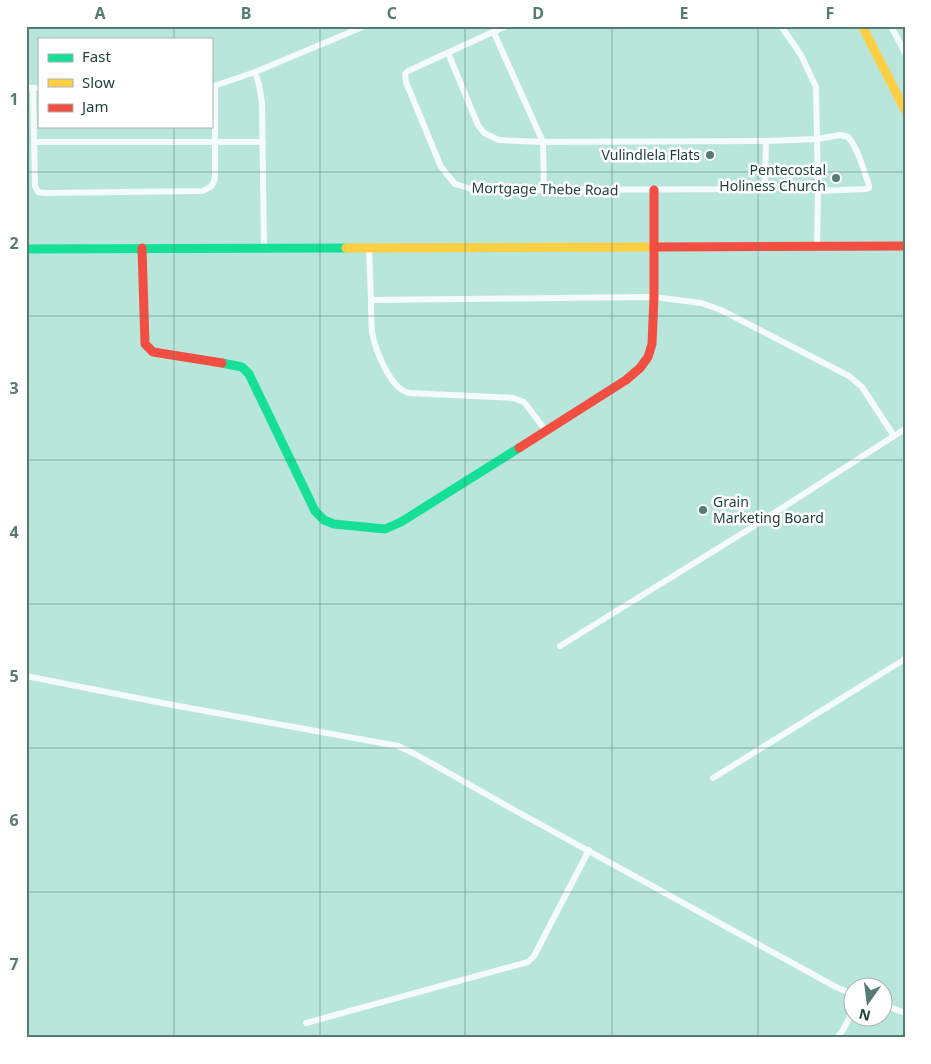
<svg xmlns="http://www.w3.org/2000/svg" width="931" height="1064" font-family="'Noto Sans',sans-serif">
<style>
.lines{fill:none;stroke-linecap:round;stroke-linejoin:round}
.street{stroke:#f4fbfa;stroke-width:6}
.fast{stroke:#16e098;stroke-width:9}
.slow{stroke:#ffcf43;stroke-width:9}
.jam{stroke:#f24e42;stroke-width:9}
.grid{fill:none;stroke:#567b73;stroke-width:1;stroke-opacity:0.55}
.poi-dot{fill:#567b73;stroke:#fff;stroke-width:2}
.labels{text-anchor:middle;stroke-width:5;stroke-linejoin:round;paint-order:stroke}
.poi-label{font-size:14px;fill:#20423b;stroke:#fff;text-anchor:end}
.street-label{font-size:14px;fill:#20423b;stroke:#fff}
.neatline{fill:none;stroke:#567b73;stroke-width:2}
.grid-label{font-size:16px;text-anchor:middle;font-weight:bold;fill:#567b73}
</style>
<rect width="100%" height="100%" fill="#b9e6db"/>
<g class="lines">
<g class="street">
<polyline points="506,26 408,71 405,74 406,82 441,167 455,184 475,190 760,189 765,183 766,141"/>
<polyline points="781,26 801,55 816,87 818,191 817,248"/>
<polyline points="891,26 905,53"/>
<polyline points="494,33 543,142 544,190"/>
<path d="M 448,53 L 478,125 L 484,133 L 499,140 L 543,142 L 766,141 L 817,139 L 840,135 L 848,137 C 859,150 863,169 869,185 L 869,188 L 866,189 L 818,191"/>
<polyline points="255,72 259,85 262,103 264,248"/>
<polyline points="211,87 255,72 365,26"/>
<polyline points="26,88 39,88"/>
<path d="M 33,88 L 35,186 L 38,192 L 44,193 L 202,191 C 211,188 214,185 215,176 L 215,87"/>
<polyline points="34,142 263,142"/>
<polyline points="369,249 371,300 654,297 701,303 721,310 849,376 862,387 894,436 905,429"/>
<path d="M 371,300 C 371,310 371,321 372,332 C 375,349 390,389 409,393 L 513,398 L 524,402 L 546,431"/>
<polyline points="560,646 751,528 894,436"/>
<polyline points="26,676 162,703 398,746 415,754 516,811 834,986 854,995"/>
<polyline points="713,778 905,659"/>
<polyline points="884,1005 905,1013"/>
<polyline points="306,1023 528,962 534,956 589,850"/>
<polyline points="837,1038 843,1030 854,1009"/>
</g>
<g class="fast">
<polyline points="26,249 346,248"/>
<polyline points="222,363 242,367 249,374 315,511 324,520 334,524 385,529 401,522 519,448"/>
</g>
<g class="slow">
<polyline points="862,26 905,110"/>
<polyline points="346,248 660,247"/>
</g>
<g class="jam">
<polyline points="660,247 905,246"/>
<polyline points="142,248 145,344 153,352 222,363"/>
<polyline points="519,448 626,380 640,368 648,357 652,344 654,297 654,190"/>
</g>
</g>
<path class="grid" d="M 174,26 L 174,39M 320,26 L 320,1038M 465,26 L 465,1038M 612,26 L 612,1038M 758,26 L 758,1038M 174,126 L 174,1038M 26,172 L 905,172M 26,316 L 905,316M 26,460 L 905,460M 26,604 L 905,604M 26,748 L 905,748M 26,892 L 905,892"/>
<g class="poi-dot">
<circle cx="710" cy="155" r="5"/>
<circle cx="836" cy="178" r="5"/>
<circle cx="703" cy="510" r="5"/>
</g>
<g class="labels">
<g class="poi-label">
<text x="700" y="160">Vulindlela Flats</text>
<text x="826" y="175">Pentecostal<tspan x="826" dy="16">Holiness Church</tspan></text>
<text x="713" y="507" text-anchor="start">Grain<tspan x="713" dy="16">Marketing Board</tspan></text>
</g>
<g class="street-label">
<text transform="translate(545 189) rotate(1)" y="5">Mortgage Thebe Road</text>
</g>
</g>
<rect width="931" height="1064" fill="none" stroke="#ffffff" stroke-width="55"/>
<rect x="38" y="38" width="175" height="90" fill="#ffffff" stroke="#a6b3b1"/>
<rect x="48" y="54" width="25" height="8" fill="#16e098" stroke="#a6b3b1"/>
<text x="82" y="62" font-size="15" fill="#20423b">Fast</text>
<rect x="48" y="79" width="25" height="8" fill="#ffcf43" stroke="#a6b3b1"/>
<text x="82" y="88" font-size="15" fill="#20423b">Slow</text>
<rect x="48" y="104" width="25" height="8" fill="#f24e42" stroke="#a6b3b1"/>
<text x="82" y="112" font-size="15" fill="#20423b">Jam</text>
<g transform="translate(868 1002) rotate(194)"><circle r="24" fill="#ffffff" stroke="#a6b3b1"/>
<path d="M0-4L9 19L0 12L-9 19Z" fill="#567b73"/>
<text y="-8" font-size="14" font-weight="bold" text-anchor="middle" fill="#20423b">N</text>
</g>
<rect x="28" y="28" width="876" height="1008" class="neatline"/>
<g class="grid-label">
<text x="100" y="19">A</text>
<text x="246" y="19">B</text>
<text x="392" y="19">C</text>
<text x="538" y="19">D</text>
<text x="684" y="19">E</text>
<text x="830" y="19">F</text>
<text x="14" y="105">1</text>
<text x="14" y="249">2</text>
<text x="14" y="394">3</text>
<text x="14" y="538">4</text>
<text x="14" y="682">5</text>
<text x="14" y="826">6</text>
<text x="14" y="970">7</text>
</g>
</svg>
